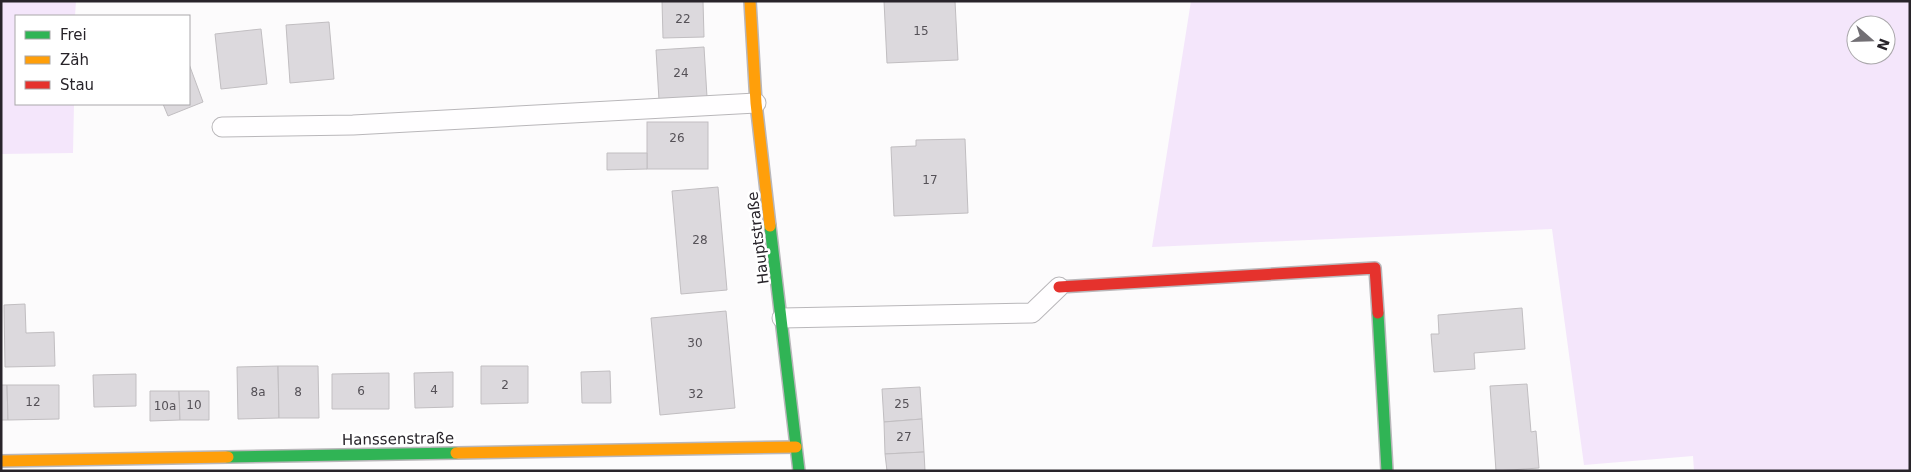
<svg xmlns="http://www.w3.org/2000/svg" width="1911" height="472" font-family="'DejaVu Sans',sans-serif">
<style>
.green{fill:#f4e6fb;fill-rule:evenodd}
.building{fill:#dcd9dd;stroke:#c1bec1}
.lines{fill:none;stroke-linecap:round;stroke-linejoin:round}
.lane-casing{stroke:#b9b7ba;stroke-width:21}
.fast-casing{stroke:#b9b7ba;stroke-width:14}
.slow-casing{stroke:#b9b7ba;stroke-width:14}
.jam-casing{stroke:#b9b7ba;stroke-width:14}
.lane{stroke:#fffeff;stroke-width:19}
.fast{stroke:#30b455;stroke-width:11}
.slow{stroke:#ff9f0a;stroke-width:11}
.jam{stroke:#e5322d;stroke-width:11}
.labels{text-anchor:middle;stroke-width:5;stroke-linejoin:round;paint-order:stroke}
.number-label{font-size:12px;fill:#555157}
.street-label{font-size:15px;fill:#28242a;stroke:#fff}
</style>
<rect width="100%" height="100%" fill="#fcfbfc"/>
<g class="green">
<polygon points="1,1 76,1 75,16 16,16 16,104 74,104 73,153 1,154"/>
<path d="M 1191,1 L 1910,1 L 1910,471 L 1694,471 L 1693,456 L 1584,465 L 1552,229 L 1152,247 ZM 1856,25 L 1886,25 L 1886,55 L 1856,55 Z"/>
</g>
<g class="building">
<polygon points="662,1 703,1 704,37 663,38"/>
<polygon points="884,1 955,1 958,60 887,63"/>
<polygon points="329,22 334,79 290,83 286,25"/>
<polygon points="261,29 267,84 221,89 215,34"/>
<polygon points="704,47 707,97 659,100 656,50"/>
<polygon points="189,64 203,102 168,116 163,104 189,104"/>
<rect x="647" y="122" width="61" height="47"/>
<polygon points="965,139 968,213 894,216 891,147 916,146 916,140"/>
<polygon points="607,153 647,153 647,169 607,170"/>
<polygon points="718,187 727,290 681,294 672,191"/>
<polygon points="25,304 26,333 54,332 55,366 5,367 4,305"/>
<polygon points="1522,308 1525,349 1474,353 1475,369 1434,372 1431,334 1439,334 1438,315"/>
<polygon points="726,311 735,408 660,415 651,318"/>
<polygon points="278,366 279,418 238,419 237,367"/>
<polygon points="278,366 318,366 319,418 279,418"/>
<polygon points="481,366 528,366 528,403 481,404"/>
<polygon points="610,371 611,403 582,403 581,372"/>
<polygon points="453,372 453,407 415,408 414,373"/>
<polygon points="389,373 389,409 332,409 332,374"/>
<polygon points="136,374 136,406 94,407 93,375"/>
<polygon points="1527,384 1531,432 1536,431 1539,468 1496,471 1490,386"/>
<polygon points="1,385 7,385 8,420 1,420"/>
<polygon points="7,385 59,385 59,419 8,420"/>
<polygon points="920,387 922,419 884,422 882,389"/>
<polygon points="150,391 179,391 180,420 150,421"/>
<polygon points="179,391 209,391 209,420 180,420"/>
<polygon points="922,419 924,452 885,454 884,422"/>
<polygon points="924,452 925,471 887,471 885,454"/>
</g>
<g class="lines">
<g class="lane-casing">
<g id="lane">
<polyline points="222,127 353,125 756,103"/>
<polyline points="782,318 1032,313 1059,287"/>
</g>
</g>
<g class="fast-casing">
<g id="fast">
<polyline points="770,226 799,471"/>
<polyline points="1378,313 1387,471"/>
<polyline points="228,457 456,453"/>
</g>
</g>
<g class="slow-casing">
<g id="slow">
<polyline points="750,1 756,103 770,226"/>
<polyline points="456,453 796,447"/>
<polyline points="1,461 228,457"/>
</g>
</g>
<g class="jam-casing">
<polyline id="jam" points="1059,287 1375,268 1378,313"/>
</g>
<use href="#lane" class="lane"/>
<use href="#fast" class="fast"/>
<use href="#slow" class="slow"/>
<use href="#jam" class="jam"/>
</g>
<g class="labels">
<g class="number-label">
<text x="683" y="23">22</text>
<text x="921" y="35">15</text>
<text x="681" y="77">24</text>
<text x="677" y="142">26</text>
<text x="930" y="184">17</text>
<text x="700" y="244">28</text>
<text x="695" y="347">30</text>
<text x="505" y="389">2</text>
<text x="434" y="394">4</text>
<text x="361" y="395">6</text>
<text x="258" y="396">8a</text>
<text x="298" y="396">8</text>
<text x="696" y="398">32</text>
<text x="33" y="406">12</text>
<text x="902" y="408">25</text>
<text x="194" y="409">10</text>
<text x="165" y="410">10a</text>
<text x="904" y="441">27</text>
</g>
<g class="street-label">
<text transform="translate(758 238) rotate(-97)" y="5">Hauptstraße</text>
<text transform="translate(398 439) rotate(-1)" y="5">Hanssenstraße</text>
</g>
</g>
<rect width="1911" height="472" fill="none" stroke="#28242a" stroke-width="5"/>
<rect x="15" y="15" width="175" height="90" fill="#ffffff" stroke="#a9a7aa"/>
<rect x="25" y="31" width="25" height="8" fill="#30b455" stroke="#a9a7aa"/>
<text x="60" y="40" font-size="15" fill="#28242a">Frei</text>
<rect x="25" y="56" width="25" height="8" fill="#ff9f0a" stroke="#a9a7aa"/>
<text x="60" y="65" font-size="15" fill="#28242a">Zäh</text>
<rect x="25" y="81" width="25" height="8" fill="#e5322d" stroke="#a9a7aa"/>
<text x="60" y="90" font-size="15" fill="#28242a">Stau</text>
<g transform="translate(1871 40) rotate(110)"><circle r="24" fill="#ffffff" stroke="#a9a7aa"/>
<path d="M0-4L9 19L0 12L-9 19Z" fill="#726f74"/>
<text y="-8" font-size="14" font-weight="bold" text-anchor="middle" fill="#28242a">N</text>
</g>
</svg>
